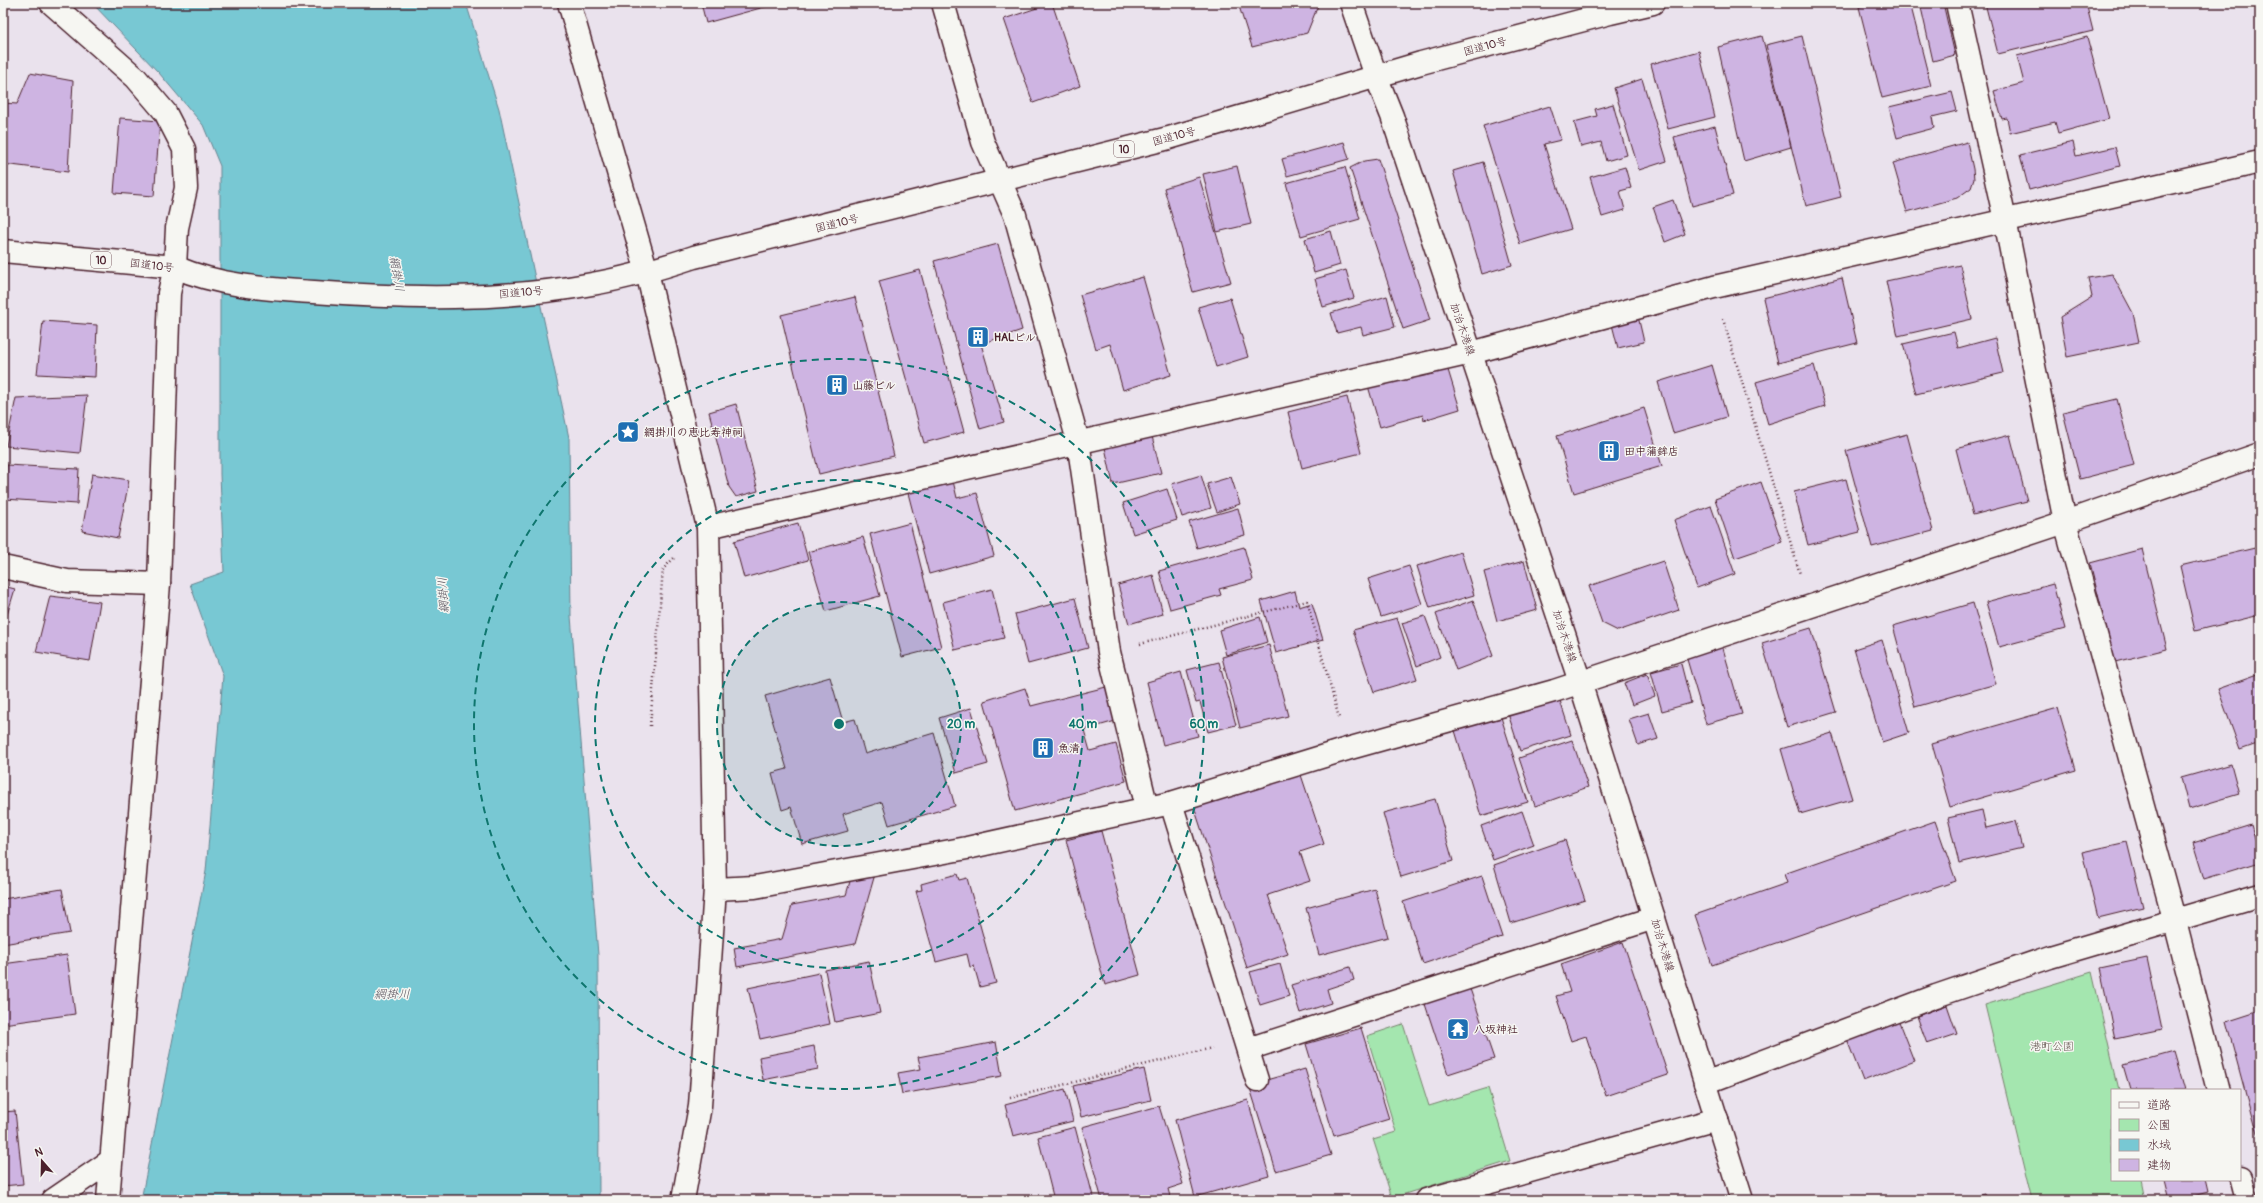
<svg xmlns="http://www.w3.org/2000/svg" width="2263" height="1203" font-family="Pangolin,'Klee One',sans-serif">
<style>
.green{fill:#a4e6af;stroke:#77826d}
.water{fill:#78c8d3;stroke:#668490}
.building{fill:#ceb4e2;stroke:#4a1f2b}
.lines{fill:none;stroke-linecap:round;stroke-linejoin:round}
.minor-casing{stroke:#4a1f2b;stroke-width:25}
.tertiary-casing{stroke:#4a1f2b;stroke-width:25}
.secondary-casing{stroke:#4a1f2b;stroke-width:25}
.trunk-casing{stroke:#4a1f2b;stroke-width:25}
.path{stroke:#4a1f2b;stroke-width:2.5;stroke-dasharray:1 3;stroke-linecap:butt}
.minor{stroke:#f6f6f2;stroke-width:22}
.tertiary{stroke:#f6f6f2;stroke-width:22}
.secondary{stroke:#f6f6f2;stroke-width:22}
.trunk{stroke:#f6f6f2;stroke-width:22}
.ring{fill:none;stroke:#0f766e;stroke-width:2;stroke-dasharray:7 5}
.labels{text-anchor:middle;stroke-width:3;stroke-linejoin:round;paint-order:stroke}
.shield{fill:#f6f6f2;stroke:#7e6067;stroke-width:1}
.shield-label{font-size:10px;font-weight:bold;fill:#4a1f2b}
.street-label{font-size:11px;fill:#4a1f2b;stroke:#f6f6f2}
.poi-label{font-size:11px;font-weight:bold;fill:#4a1f2b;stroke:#f6f6f2;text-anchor:start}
.park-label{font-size:11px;fill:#60514c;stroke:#f6f6f2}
.water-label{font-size:12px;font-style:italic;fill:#58525d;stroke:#f6f6f2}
.centre{fill:#0f766e;stroke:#f6f6f2;stroke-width:2}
.ring-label{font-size:12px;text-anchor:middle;font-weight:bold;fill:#0f766e;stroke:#f6f6f2;stroke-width:3;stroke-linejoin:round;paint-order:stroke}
</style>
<rect width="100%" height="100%" fill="#eae2ed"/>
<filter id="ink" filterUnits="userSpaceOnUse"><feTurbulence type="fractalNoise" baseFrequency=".025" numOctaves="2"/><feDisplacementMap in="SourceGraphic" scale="8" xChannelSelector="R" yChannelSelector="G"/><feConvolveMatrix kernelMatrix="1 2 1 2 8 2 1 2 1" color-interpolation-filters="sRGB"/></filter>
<g filter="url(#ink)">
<g class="green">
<polygon points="2092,972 2119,1090 2112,1090 2112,1180 2141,1180 2145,1200 2032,1200 1985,1005"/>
<polygon points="1403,1024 1429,1106 1488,1088 1510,1161 1392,1198 1373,1139 1396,1132 1367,1036"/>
</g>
<polygon class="water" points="92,3 466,3 499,109 569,438 571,616 598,955 599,1200 141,1200 206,871 223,676 190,584 224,572 220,474 220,166 203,125 159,73"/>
<g class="building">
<polygon points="701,3 779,3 706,23"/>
<polygon points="1052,3 1080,86 1033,103 1004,19"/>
<polygon points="1238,3 1319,3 1307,33 1252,47"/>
<polygon points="1874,3 1910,3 1931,86 1882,98 1859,7"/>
<polygon points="1920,3 1943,3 1955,55 1933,61"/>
<polygon points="1985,3 2086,3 2093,31 1998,54"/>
<polygon points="1762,36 1791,147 1744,161 1718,47"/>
<polygon points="1802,36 1841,197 1806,206 1766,45"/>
<polygon points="2087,37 2109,119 2058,133 2055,122 2010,133 2007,118 2002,119 1994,91 2024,83 2017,56"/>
<polygon points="1699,51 1715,117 1668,129 1651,64"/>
<polygon points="30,73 73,81 68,172 3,164 3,103 17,104"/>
<polygon points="1642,79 1667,161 1639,170 1614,88"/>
<polygon points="1952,92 1957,111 1932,117 1934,128 1897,138 1889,107"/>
<polygon points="1613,104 1627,155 1606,161 1601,142 1581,147 1574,122 1597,116 1595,109"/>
<polygon points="1550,106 1561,140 1544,144 1571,229 1520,244 1483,126"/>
<polygon points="120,118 160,121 154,196 114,193"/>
<polygon points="1715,126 1733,195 1692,206 1674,137"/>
<polygon points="1344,142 1349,159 1287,176 1282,159"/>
<polygon points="1967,142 1973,169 1974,179 1971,188 1957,198 1907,212 1893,163"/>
<polygon points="2073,142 2076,156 2115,147 2120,166 2029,190 2020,155"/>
<polygon points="1378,159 1430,320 1403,329 1350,168 1364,161"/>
<polygon points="1483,162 1512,265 1482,274 1453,171"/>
<polygon points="1237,166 1251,224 1217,232 1203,174"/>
<polygon points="1345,167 1360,219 1301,236 1286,183"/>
<polygon points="1625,167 1631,188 1620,191 1625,210 1602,217 1590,177"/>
<polygon points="1199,177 1231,282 1193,292 1164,188"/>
<polygon points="1673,200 1685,234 1665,242 1653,207"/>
<polygon points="1331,231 1340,265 1314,273 1305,239"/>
<polygon points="998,244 1022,330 981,344 1004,422 980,429 934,261"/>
<polygon points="1960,265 1972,319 1898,336 1886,281"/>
<polygon points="920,270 964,432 924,443 879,281"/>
<polygon points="1346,270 1354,298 1323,307 1315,279"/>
<polygon points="2112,274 2133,313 2139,342 2067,357 2060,317 2092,297 2088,278"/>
<polygon points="1143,277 1171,375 1123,390 1110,344 1096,349 1080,295"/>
<polygon points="1842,278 1857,343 1778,363 1763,298"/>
<polygon points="1387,296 1395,327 1363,335 1361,327 1337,333 1331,313"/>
<polygon points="855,297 894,456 819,474 781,315"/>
<polygon points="1230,298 1248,357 1216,367 1198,307"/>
<polygon points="1634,299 1644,342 1618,348 1607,305"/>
<polygon points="43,321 97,325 95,377 37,374"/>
<polygon points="1954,332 1958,348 1995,338 2003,373 1916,394 1903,344"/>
<polygon points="1444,357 1460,409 1424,420 1423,415 1380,427 1366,379"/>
<polygon points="1712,365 1727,417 1673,433 1658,382"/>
<polygon points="1814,365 1825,406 1768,424 1756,382"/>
<polygon points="87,395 80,453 6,446 16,398"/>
<polygon points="1347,397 1361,453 1302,468 1288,412"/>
<polygon points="2117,399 2134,465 2080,479 2063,412"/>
<polygon points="736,404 758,491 736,497 729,487 709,412"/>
<polygon points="1644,408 1662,466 1574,493 1557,436"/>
<polygon points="1151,432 1161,473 1113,484 1104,443"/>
<polygon points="1907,434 1933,531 1872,547 1846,451"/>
<polygon points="2010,435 2027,501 1973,515 1956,449"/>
<polygon points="7,465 79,469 77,504 5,499"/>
<polygon points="92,474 129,480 118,538 82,531"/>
<polygon points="1201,475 1211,508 1182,517 1172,484"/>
<polygon points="1231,477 1240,504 1217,512 1207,484"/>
<polygon points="1846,479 1860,532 1808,545 1794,492"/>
<polygon points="953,481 957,498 977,493 994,556 929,574 908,493"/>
<polygon points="1761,482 1782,542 1735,558 1715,499"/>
<polygon points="1167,489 1177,520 1133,534 1123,503"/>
<polygon points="1711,506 1735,574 1697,588 1674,520"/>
<polygon points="1238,508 1245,535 1197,548 1189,522"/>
<polygon points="798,523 808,560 744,578 734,541"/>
<polygon points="910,523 941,647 902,657 870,534"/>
<polygon points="863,537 880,596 826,611 808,552"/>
<polygon points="1244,547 1253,580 1219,589 1221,595 1170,609 1159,571"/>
<polygon points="2259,547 2260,615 2195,631 2180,566"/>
<polygon points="2142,549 2167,649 2115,662 2090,563"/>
<polygon points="1461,552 1474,595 1430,608 1417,566"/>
<polygon points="1524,561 1537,610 1497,621 1484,572"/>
<polygon points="1663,561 1679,610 1618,631 1602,623 1589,586"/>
<polygon points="1409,566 1422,604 1381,617 1368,579"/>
<polygon points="1153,575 1163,614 1129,624 1118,585"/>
<polygon points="2053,584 2065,629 1999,647 1986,602"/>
<polygon points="3,586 15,589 3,628"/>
<polygon points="992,589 1004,638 955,650 943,602"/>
<polygon points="1295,591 1299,607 1312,603 1323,640 1276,653 1261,601"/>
<polygon points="50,596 100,602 90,661 36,652"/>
<polygon points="1075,598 1088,648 1028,664 1015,614"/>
<polygon points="1473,600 1493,656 1456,670 1436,614"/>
<polygon points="1973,603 1996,684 1915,707 1893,626"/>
<polygon points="1425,616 1440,657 1417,666 1402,623"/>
<polygon points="1260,617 1267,642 1226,655 1219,630"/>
<polygon points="1397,618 1417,679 1374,692 1353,630"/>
<polygon points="1811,628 1836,712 1787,727 1762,643"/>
<polygon points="1882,640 1909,733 1882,742 1854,649"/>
<polygon points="1269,645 1288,716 1240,728 1222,657"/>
<polygon points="1722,645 1742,714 1706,724 1686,656"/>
<polygon points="1219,662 1236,725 1208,732 1200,702 1196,703 1187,670"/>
<polygon points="1681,664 1691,703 1662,711 1651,672"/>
<polygon points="1181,672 1198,736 1163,745 1147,682"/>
<polygon points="1647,674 1655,696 1632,705 1624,683"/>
<polygon points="2260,674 2260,743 2240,750 2218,689"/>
<polygon points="830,677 843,722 855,719 865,754 934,733 955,806 889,825 882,802 843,814 848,831 802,844 791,807 782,810 772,773 787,769 765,696"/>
<polygon points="1554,682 1571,735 1520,751 1503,698"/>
<polygon points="1110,686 1119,720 1084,730 1090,751 1116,744 1126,781 1015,811 984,701 1025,688 1031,706"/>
<polygon points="971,708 988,764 956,773 939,718"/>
<polygon points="2058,708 2076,770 1950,807 1932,744"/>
<polygon points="1499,711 1528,802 1481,816 1453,724"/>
<polygon points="1649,713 1658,739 1638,745 1629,719"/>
<polygon points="1832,733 1852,799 1800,814 1781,749"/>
<polygon points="1572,740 1588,787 1535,806 1519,758"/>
<polygon points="2231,764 2239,794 2189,809 2181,778"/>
<polygon points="1299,769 1324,844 1300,852 1310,881 1268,895 1288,954 1247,968 1193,804"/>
<polygon points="2260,773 2260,793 2255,774"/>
<polygon points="1435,799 1453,861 1401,877 1383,813"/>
<polygon points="1982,810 1986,828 2015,821 2022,848 1959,863 1948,818"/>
<polygon points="1522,811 1534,845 1493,860 1481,826"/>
<polygon points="1935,821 1956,881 1712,965 1695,915 1787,883 1784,874"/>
<polygon points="2251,825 2260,855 2260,862 2204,879 2193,843"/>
<polygon points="1101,831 1140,975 1105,985 1066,840"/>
<polygon points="1565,840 1585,900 1511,923 1494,865"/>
<polygon points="2127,842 2143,907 2098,918 2082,852"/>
<polygon points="875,874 855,944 737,967 734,948 782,939 792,905 846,895 851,878"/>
<polygon points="957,874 959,880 967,878 996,983 980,987 974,966 970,967 967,954 936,962 916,891 922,890 921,884"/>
<polygon points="1482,876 1502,937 1423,964 1403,902"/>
<polygon points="62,889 70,933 3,944 3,899"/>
<polygon points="1375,889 1388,937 1319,955 1306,908"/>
<polygon points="1623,942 1668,1075 1606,1096 1586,1036 1571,1041 1556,996 1570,992 1561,964"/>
<polygon points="67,955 75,1014 3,1024 3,964"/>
<polygon points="2147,958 2162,1029 2115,1039 2100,968"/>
<polygon points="869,961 880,1013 835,1022 825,970"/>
<polygon points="1280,964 1289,996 1260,1005 1250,972"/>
<polygon points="1350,967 1354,980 1327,989 1331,1003 1300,1013 1291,985"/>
<polygon points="819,973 830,1024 760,1039 748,988"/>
<polygon points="1468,983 1494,1059 1448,1074 1423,998"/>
<polygon points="1947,1005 1957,1034 1927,1044 1917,1016"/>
<polygon points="2260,1010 2260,1147 2226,1021"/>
<polygon points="1898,1020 1914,1061 1863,1081 1847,1040"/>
<polygon points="1361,1028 1389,1119 1334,1136 1306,1044"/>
<polygon points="996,1042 1002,1076 902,1094 898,1073 921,1069 918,1057"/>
<polygon points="814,1046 818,1069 763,1080 759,1057"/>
<polygon points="2174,1052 2185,1090 2130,1090 2123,1066"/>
<polygon points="1144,1069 1151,1100 1081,1117 1073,1086"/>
<polygon points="1305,1069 1331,1155 1276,1171 1249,1085"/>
<polygon points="1065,1089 1073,1121 1013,1136 1005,1105"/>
<polygon points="1248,1100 1269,1176 1195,1197 1175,1120"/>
<polygon points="1159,1106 1183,1184 1168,1189 1171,1200 1102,1200 1082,1127"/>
<polygon points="15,1111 23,1184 3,1186 3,1112"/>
<polygon points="1075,1127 1094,1200 1054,1200 1038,1137"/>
<polygon points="2162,1180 2205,1180 2208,1193 2182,1200 2167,1200"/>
<polygon points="1985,1194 1987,1200 1962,1200"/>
</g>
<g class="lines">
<g class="minor-casing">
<g id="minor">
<polyline points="51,3 136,78 165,112 184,149 186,188 177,228 175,267 169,293 159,584 108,1200"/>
<polyline points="943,3 983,142 1015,215 1078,441 1109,652 1147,808"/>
<polyline points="1957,3 2005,220 2065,522 2175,922 2218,1090"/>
<polyline points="708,527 1471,353 1714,287 2260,162"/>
<polyline points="3,567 67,581 159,584"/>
<polyline points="1171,803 1257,1080"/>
<polyline points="1248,1049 1654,918"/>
<polyline points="1705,1083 1936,996 2050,957 2260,895"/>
<polyline points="2240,1177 2246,1200"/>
<polyline points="53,1200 110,1161"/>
<polyline points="683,1200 700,1106 715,889 755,887 967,848 1171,803 1347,749 1554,691 2065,522 2260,454"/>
<polyline points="1426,1200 1717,1119"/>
</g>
</g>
<g class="tertiary-casing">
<g id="tertiary">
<polyline points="569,3 647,272 708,527 715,889"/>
<polyline points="1351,3 1376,76"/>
</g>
</g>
<g class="secondary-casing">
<polyline id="secondary" points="1376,76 1392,116 1580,682 1742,1200"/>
</g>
<g class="trunk-casing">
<path id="trunk" d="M 3,251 L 175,267 C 219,286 267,289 314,292 C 405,299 502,301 592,284 C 627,278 661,268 694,257 L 1169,138 L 1421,63 L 1610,13 L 1653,3"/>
</g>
<g class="path">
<polyline points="1723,319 1800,574"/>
<polyline points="1140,644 1307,601 1339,718"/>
<polyline points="650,726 663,569 675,557"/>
<polyline points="1010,1098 1212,1048"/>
</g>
<use href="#minor" class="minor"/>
<use href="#tertiary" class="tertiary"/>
<use href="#secondary" class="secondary"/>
<use href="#trunk" class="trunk"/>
</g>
</g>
<circle cx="839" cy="724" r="122" fill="#0f766e" fill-opacity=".12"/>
<g class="ring">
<circle cx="839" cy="724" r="122"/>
<circle cx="839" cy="724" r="244"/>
<circle cx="839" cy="724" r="365"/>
</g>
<defs>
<g id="building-square" transform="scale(1.15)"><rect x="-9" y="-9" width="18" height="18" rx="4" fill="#1f6fb2" stroke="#f6f6f2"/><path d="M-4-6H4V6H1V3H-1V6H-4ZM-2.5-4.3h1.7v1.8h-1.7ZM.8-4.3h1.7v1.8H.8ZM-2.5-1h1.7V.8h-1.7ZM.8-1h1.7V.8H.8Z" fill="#fff"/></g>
<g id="sight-square" transform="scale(1.15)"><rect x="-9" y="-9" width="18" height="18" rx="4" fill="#1f6fb2" stroke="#f6f6f2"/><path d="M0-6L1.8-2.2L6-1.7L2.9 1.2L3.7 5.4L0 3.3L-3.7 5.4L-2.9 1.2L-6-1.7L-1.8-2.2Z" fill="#fff"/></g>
<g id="temple-square" transform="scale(1.15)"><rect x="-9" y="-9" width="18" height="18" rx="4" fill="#1f6fb2" stroke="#f6f6f2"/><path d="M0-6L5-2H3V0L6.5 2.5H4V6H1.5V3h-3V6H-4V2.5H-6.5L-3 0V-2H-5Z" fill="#fff"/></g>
</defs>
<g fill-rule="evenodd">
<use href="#building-square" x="978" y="337"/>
<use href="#building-square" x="837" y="385"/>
<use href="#sight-square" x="628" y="432"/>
<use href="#building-square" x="1609" y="451"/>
<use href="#building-square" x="1043" y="748"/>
<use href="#temple-square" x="1458" y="1029"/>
</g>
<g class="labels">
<g class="shield">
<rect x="1114" y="141" width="20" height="16" rx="3"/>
<rect x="91" y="252" width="20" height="16" rx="3"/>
</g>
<g class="shield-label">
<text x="1124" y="153">10</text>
<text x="101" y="264">10</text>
</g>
<g class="street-label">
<text transform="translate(1485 46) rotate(-15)" y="4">国道10号</text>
<text transform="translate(1174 136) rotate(-15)" y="4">国道10号</text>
<text transform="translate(837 223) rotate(-14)" y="4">国道10号</text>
<text transform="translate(152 265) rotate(7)" y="4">国道10号</text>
<text transform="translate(521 292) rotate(-5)" y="4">国道10号</text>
<text transform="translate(1463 329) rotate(71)" y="4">加治木港線</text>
<text transform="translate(1565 636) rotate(72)" y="4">加治木港線</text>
<text transform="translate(1663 945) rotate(73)" y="4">加治木港線</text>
</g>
<g class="poi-label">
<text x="994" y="341">HALビル</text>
<text x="852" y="389">山藤ビル</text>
<text x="644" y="436">網掛川の恵比寿神祠</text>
<text x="1624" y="455">田中蒲鉾店</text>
<text x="1058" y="752">魚清</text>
<text x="1474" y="1033">八坂神社</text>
</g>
<g class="park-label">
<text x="2052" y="1050">港町公園</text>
</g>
<g class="water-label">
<text transform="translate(397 274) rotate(80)" y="4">網掛川</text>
<text transform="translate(443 595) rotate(-94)" y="4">網掛川</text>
<text x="392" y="998">網掛川</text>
</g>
</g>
<circle cx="839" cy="724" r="6" class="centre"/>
<g class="ring-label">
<text x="961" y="728">20 m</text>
<text x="1083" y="728">40 m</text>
<text x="1204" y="728">60 m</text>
</g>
<rect width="2263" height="1203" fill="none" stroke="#f6f6f2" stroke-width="16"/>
<rect x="8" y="8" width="2247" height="1187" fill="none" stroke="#4a1f2b" stroke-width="1.5" filter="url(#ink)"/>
<rect x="2111" y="1089" width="130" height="92" fill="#f6f6f2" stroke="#b1a0a2"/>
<rect x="2119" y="1102" width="20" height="6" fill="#f6f6f2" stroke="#b1a0a2"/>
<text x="2147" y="1109" font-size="12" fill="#4a1f2b">道路</text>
<rect x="2119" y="1119" width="20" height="12" fill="#a4e6af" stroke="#b1a0a2"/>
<text x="2147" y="1129" font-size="12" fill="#4a1f2b">公園</text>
<rect x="2119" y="1139" width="20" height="12" fill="#78c8d3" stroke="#b1a0a2"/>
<text x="2147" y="1149" font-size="12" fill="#4a1f2b">水域</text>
<rect x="2119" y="1159" width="20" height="12" fill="#ceb4e2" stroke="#b1a0a2"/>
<text x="2147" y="1169" font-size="12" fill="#4a1f2b">建物</text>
<g transform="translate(42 1161) rotate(340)" stroke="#f6f6f2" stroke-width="3" paint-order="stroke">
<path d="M0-3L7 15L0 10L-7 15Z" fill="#4a1f2b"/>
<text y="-6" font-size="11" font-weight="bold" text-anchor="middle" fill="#4a1f2b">N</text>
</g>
</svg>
